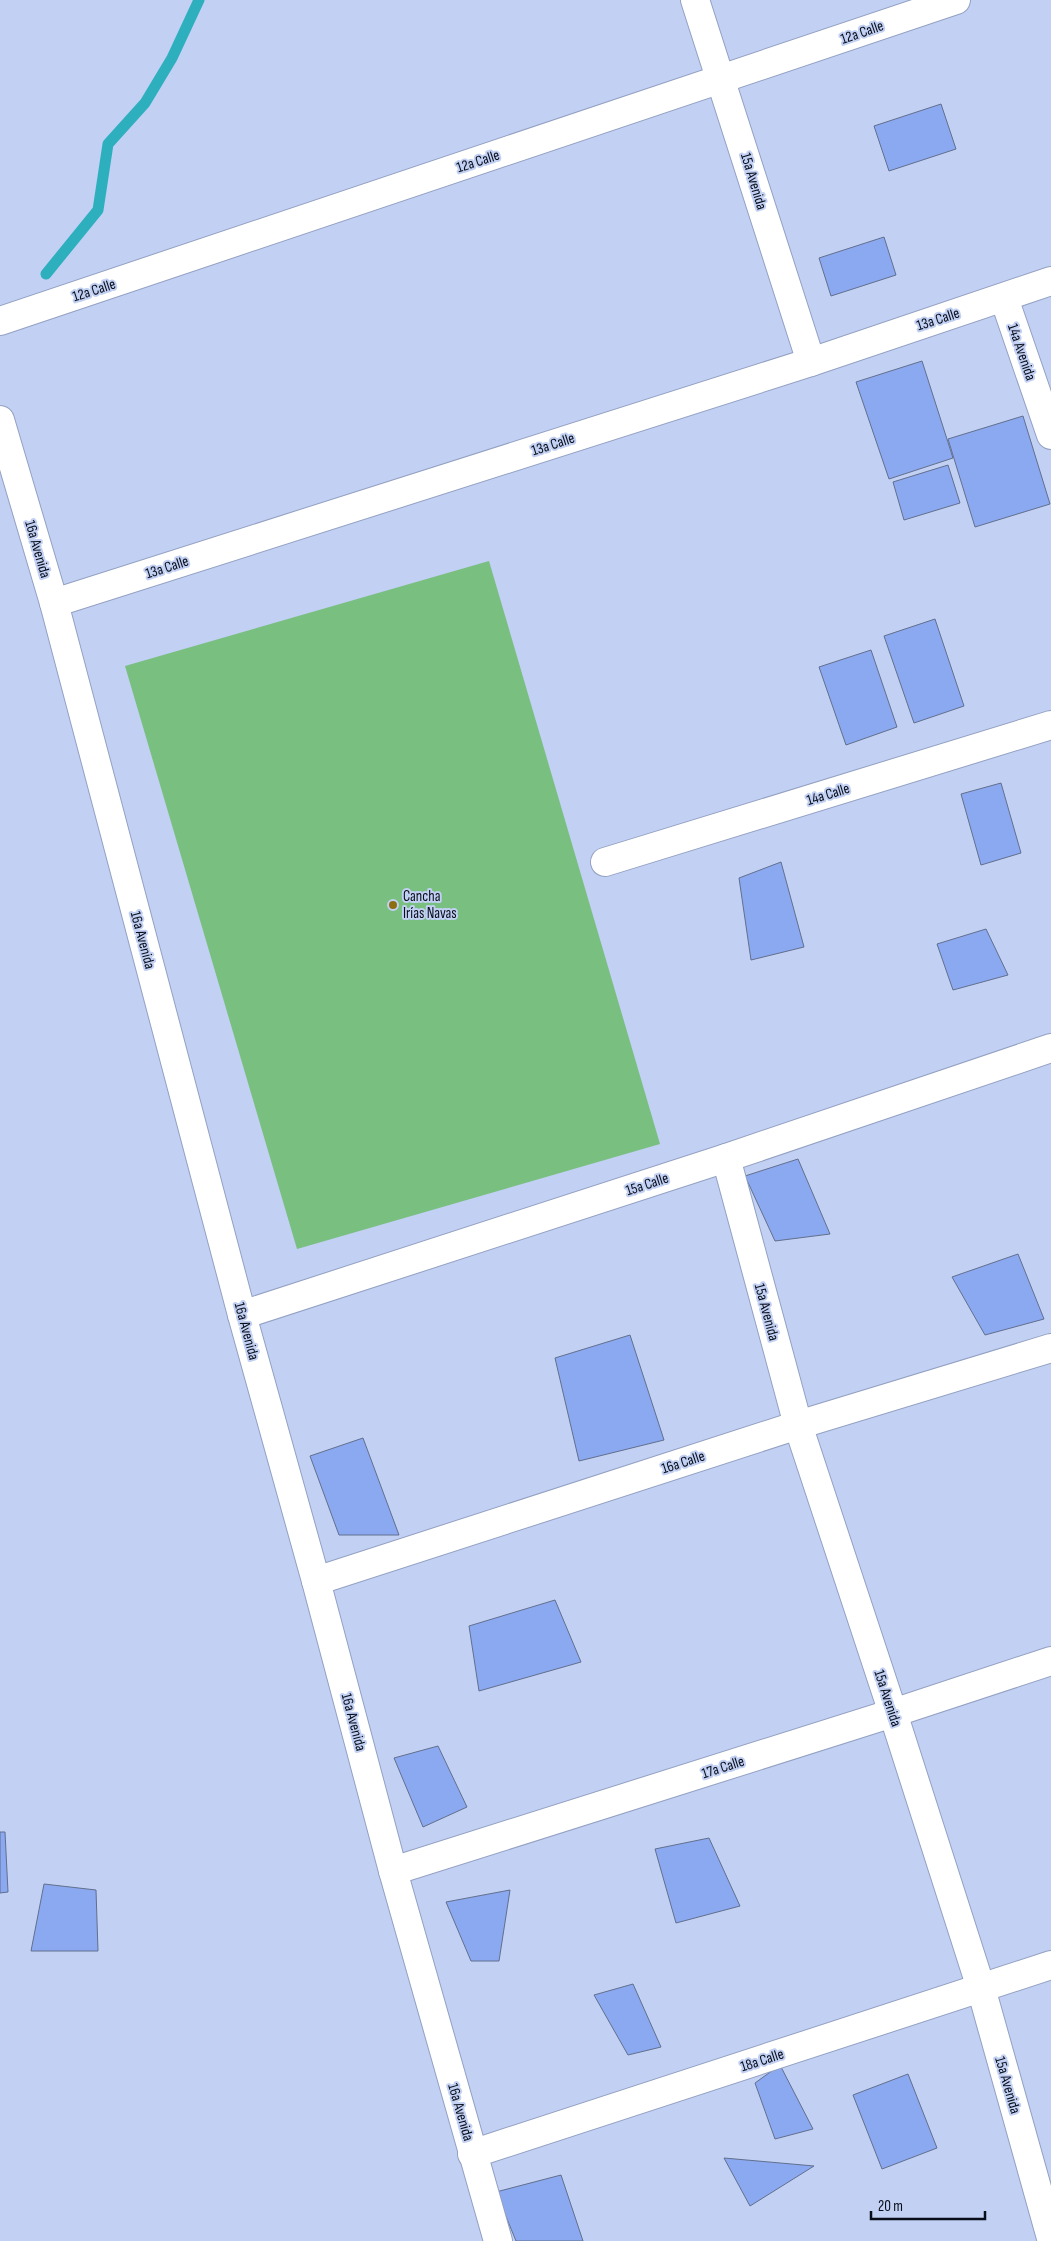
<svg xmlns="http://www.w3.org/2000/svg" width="1051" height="2241" font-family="'Sofia Sans Condensed',sans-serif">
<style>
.green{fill:#79bf80}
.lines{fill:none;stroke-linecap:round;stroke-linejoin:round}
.stream{stroke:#2dafbe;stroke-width:11}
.building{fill:#8ba9f0;stroke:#626f8e}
.minor-casing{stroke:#93a1c2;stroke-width:30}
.minor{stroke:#fff;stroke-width:28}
.poi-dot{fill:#8e6e12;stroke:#c1d0f3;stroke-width:2}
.labels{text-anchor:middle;stroke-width:4;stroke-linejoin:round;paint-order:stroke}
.street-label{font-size:15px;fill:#090d19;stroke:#c1d0f3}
.poi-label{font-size:15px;fill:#090d19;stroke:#c1d0f3;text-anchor:start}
</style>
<rect width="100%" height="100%" fill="#c1d0f3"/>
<polygon class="green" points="489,561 660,1144 297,1249 125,666"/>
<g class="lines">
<polyline class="stream" points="46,274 98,210 108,144 145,103 172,58 199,0"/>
</g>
<g class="building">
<polygon points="941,104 956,149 889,171 874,126"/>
<polygon points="884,237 896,275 831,296 819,258"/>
<polygon points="922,361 953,458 889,479 856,382"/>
<polygon points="1023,416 1050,504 975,527 948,439"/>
<polygon points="948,465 960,503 904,520 893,482"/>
<polygon points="935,619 964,706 914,723 884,636"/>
<polygon points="871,650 897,727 846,745 819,667"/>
<polygon points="1001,783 1021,853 981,865 961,794"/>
<polygon points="781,862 804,947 751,960 739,878"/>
<polygon points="986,929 1008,975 953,990 937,944"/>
<polygon points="798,1159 830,1234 775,1241 745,1176"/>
<polygon points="1018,1254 1044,1319 985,1335 952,1277"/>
<polygon points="630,1335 664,1440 579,1461 555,1358"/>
<polygon points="363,1438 399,1535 339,1535 310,1456"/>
<polygon points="555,1600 581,1662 479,1691 469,1626"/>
<polygon points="438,1746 467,1807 423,1827 394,1758"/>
<polygon points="0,1832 5,1832 8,1892 0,1893"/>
<polygon points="709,1838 740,1906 676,1923 655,1849"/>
<polygon points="44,1884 96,1890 98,1951 31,1951"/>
<polygon points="510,1890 499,1961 471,1961 446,1902"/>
<polygon points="633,1984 661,2047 628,2055 594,1995"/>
<polygon points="780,2065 813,2129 775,2139 755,2083"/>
<polygon points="908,2074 937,2148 882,2169 853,2095"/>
<polygon points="724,2158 814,2166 750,2206"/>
<polygon points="561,2175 583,2241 516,2241 496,2192"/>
</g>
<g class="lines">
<g class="minor-casing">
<g id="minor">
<polyline points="695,0 811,362"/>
<polyline points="1004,298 1051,435"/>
<polyline points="0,321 956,0"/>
<polyline points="0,420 54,603 242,1315 316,1581 393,1871 498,2241"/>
<polyline points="54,603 811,362 1051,281"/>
<polyline points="605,862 1051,725"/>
<polyline points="726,1158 798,1425 893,1713 981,1988 1051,2238"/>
<polyline points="242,1315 726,1158 1051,1048"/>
<polyline points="316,1581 798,1425 1051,1348"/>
<polyline points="393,1871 893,1713 1051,1661"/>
<polyline points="472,2154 1051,1965"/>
</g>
</g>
<use href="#minor" class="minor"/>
</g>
<circle class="poi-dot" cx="393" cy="905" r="5"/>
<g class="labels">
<g class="street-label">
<text transform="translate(862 32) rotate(-19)" y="5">12a Calle</text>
<text transform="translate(478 161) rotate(-18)" y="5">12a Calle</text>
<text transform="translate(754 181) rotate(73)" y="5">15a Avenida</text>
<text transform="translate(94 290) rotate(-18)" y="5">12a Calle</text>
<text transform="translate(938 319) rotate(-18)" y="5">13a Calle</text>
<text transform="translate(1022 352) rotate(71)" y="5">14a Avenida</text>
<text transform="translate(553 444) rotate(-18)" y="5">13a Calle</text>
<text transform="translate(38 549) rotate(74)" y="5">16a Avenida</text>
<text transform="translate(167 567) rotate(-18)" y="5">13a Calle</text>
<text transform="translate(828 794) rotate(-17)" y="5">14a Calle</text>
<text transform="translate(143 940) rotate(75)" y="5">16a Avenida</text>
<text transform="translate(647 1184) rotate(-18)" y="5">15a Calle</text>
<text transform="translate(767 1312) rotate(75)" y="5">15a Avenida</text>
<text transform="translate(247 1331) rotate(75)" y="5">16a Avenida</text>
<text transform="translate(683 1462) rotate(-18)" y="5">16a Calle</text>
<text transform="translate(888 1698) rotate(72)" y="5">15a Avenida</text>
<text transform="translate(354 1722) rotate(75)" y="5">16a Avenida</text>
<text transform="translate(723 1767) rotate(-18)" y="5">17a Calle</text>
<text transform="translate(762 2060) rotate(-18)" y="5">18a Calle</text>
<text transform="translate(1008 2085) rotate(74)" y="5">15a Avenida</text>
<text transform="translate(461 2112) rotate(74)" y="5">16a Avenida</text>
</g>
<g class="poi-label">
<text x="403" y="901">Cancha<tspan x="403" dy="17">Irías Navas</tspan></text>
</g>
</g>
<path d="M871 2211v8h114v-8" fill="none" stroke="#090d19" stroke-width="2.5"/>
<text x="878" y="2211" font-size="15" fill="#090d19" stroke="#c1d0f3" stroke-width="4" paint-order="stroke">20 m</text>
</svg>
